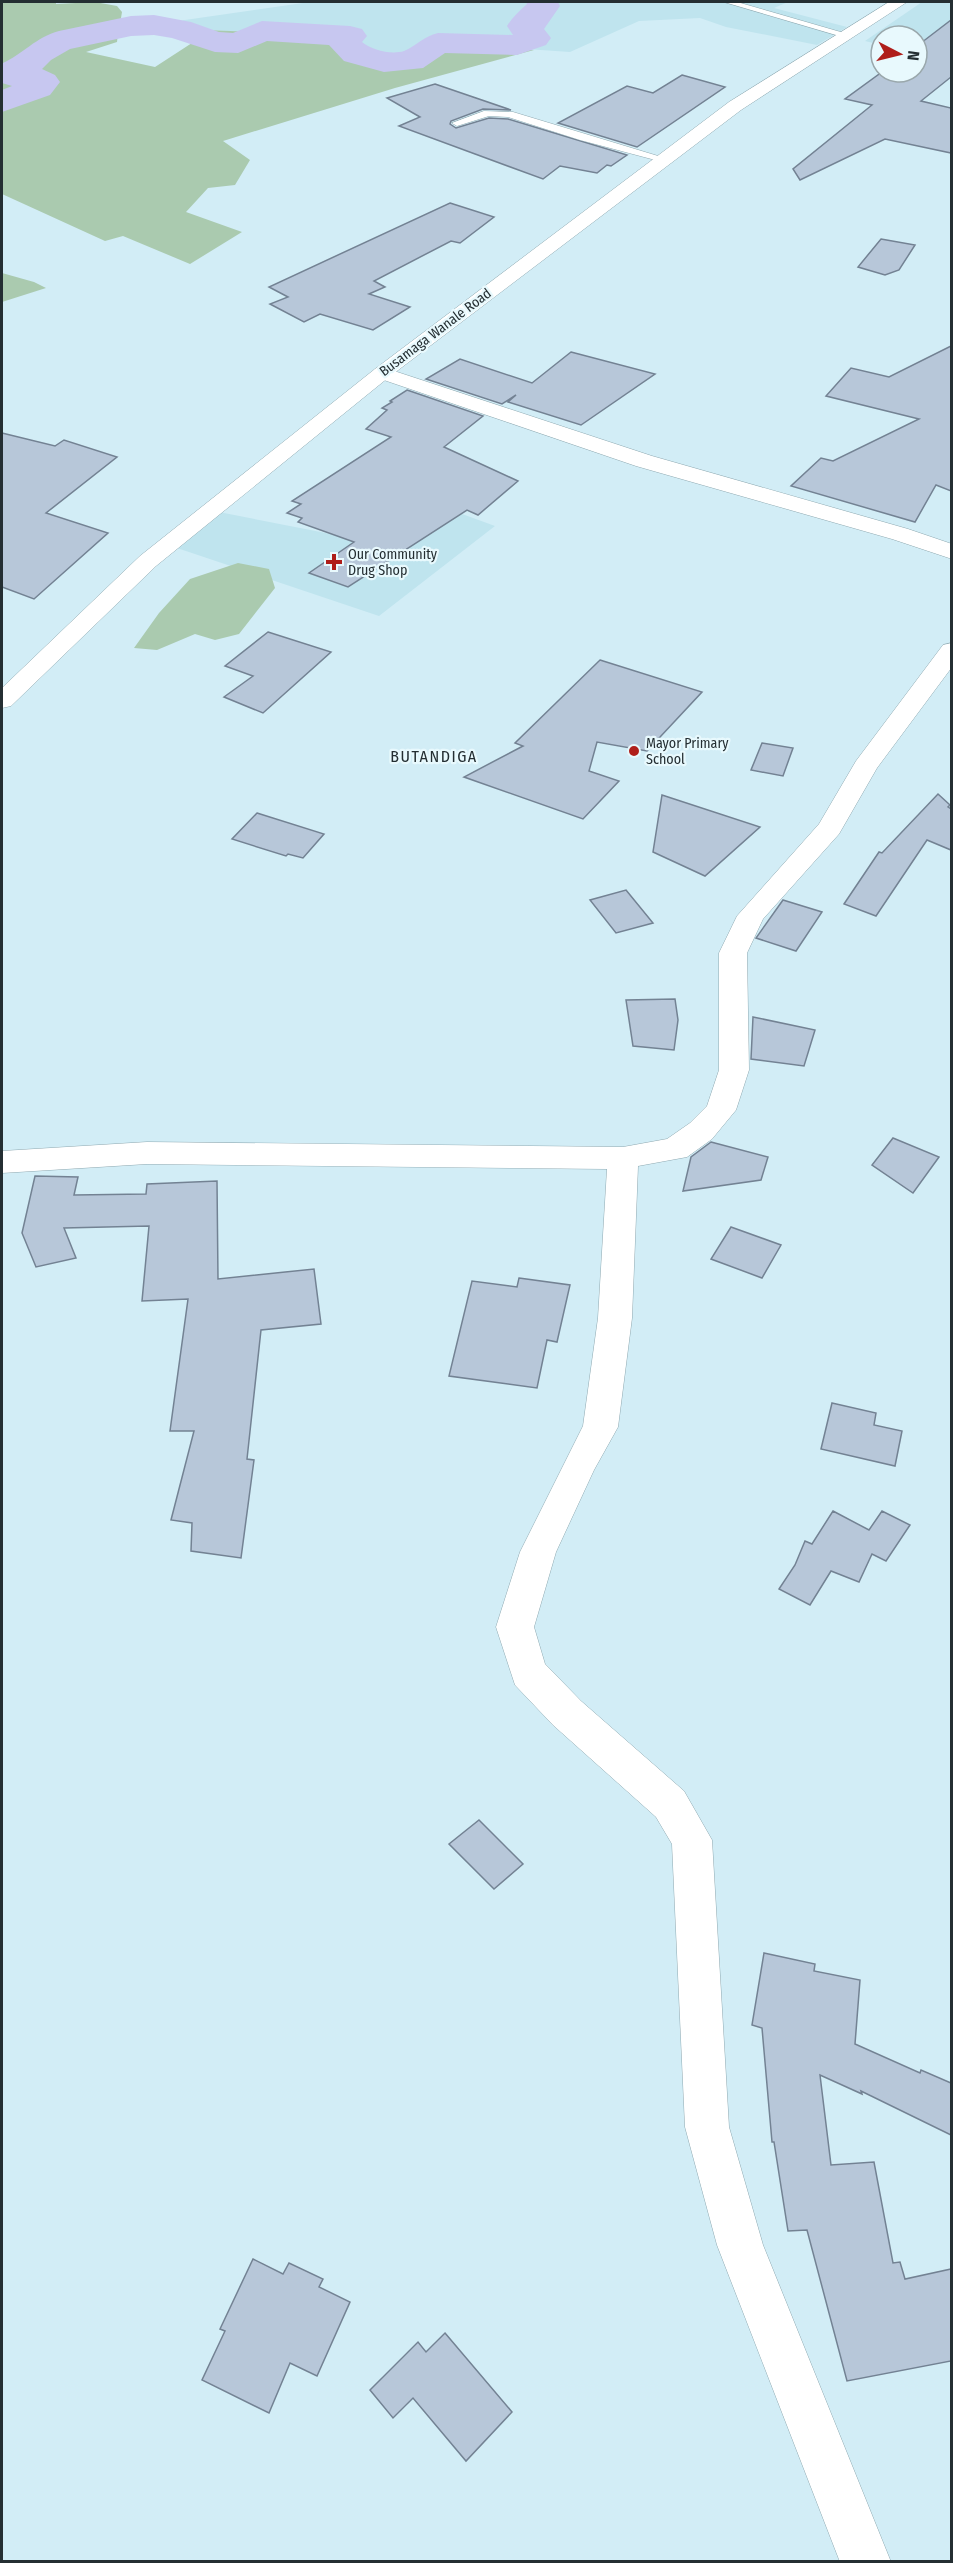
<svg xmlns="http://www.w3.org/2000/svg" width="953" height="2563" font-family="'Fira Sans Condensed',sans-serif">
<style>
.built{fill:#bfe4ee}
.green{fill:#aacaaf;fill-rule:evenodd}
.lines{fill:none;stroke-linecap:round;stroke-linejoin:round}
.river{fill:#c7c7f0;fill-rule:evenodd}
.building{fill:#b7c7d9;stroke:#738293;stroke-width:1.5}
.lane-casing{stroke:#8fa9b1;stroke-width:1}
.street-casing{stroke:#8fa9b1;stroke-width:1}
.secondary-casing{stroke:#8fa9b1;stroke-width:1}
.lane{fill:#fff;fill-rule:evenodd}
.street{fill:#fff;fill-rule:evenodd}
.secondary{fill:#fff;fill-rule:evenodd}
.poi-dot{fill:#af1e1a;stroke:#e8f9fd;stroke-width:2}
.labels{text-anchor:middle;stroke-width:4.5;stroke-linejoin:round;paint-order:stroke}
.far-street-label{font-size:14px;fill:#242e32;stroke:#e8f9fd}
.far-poi-label{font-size:14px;fill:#242e32;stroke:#e8f9fd;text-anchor:start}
.far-quarter-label{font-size:16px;letter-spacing:1.5px;fill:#242e32;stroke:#e8f9fd}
</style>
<rect width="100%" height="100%" fill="#d2edf6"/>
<g class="built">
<polygon points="310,2 788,2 774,8 847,27 817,45 726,27 700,18 639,21 570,52 438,43 411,61 384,62 356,54 344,43 349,36 205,30 171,22"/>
<polygon points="922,2 951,2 951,64 917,55 917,36 881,36 881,45 865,41"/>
<polygon points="399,491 495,526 379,616 174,547 219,512 336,535"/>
</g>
<g class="green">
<path d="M 2,2 L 56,2 L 56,4 L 95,2 L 117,6 L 122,12 L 120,24 L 171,22 L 205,30 L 350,36 L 344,43 L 356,54 L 384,62 L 411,61 L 438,43 L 534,50 L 395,88 L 223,141 L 250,160 L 235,185 L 208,188 L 186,212 L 242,232 L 190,264 L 123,236 L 105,241 L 2,194 ZM 147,27 L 180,31 L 195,41 L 155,67 L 86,52 L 117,42 L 118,33 Z"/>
<polygon points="2,273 34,282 46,288 2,302"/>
<polygon points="238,563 269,569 275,588 239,634 215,640 195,634 157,650 134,648 159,613 190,579"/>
</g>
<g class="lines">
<path class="river" d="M 526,2 L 558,2 L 560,6 L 544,29 L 551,38 L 546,45 L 517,55 L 445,53 L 423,68 L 384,72 L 344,61 L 329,45 L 267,41 L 238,53 L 215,52 L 172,38 L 154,35 L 131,36 L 70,49 L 51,60 L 42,69 L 55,75 L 60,82 L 50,95 L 2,112 L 2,90 L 12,86 L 2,83 L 3,63 C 23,54 36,37 59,31 L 131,16 L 154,15 L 191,22 L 219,32 L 233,33 L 262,21 L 350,26 L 362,29 L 367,36 L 362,42 C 372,50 391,55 404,51 C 416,46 424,36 438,33 L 513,35 L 507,26 C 512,18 519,11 527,4 Z"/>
</g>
<g class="building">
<polygon points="951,20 951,77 921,101 951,108 951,153 885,139 800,180 793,169 872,105 845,99 882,72 917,72 917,46"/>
<polygon points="682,75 725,87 637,147 558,123 627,86 653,93"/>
<polygon points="435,84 511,110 483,109 451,121 450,124 456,128 489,118 508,119 627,155 611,166 607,165 597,173 560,166 543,179 399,126 420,117 387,98"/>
<polygon points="450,203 494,217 460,243 451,241 374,281 385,287 369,294 410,307 373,330 320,314 304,322 270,304 288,297 269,287"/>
<polygon points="881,239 915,245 899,270 885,275 858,267"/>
<polygon points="951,346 951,491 936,485 915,522 791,486 821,458 833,461 919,419 826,396 851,368 889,377"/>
<polygon points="571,352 655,374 581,425 508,402 516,395 502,404 426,379 460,359 532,383"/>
<polygon points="407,390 483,416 444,447 518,481 478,515 467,510 348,587 309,573 354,542 298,522 302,518 287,513 301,504 292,501 391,437 366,429 387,410 382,408 392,402 390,401"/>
<polygon points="2,433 55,446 64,440 117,457 46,513 108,533 34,599 2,587"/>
<polygon points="268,632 331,652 263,713 224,697 253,676 225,666"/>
<polygon points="600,660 702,692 647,751 597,742 589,771 619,781 583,819 464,777 523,746 515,743"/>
<polygon points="762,743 793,748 783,776 751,770"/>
<polygon points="938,794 950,805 948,807 951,809 951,850 927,840 876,916 844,904 879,852 882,853"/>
<polygon points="662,795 760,827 705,876 653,852"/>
<polygon points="257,813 324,834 303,858 288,854 286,856 232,839"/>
<polygon points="626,890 653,923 616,933 590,900"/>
<polygon points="783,900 822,912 796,951 756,938"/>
<polygon points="675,999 678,1020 674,1050 633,1046 626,1000"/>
<polygon points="753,1017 815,1030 804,1066 751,1059"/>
<polygon points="893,1138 939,1157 913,1193 872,1165"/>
<polygon points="711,1142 768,1157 761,1180 683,1191 691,1157"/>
<polygon points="35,1176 78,1177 74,1195 146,1194 147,1184 217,1181 218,1279 314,1269 321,1324 261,1330 247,1459 254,1460 241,1558 191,1551 192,1523 171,1520 194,1431 170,1431 188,1299 142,1301 149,1226 64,1228 76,1258 36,1267 22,1233"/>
<polygon points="731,1227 781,1245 762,1278 711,1259"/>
<polygon points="519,1278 570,1285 557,1342 547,1340 537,1388 449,1376 472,1281 517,1287"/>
<polygon points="832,1403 876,1413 874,1425 902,1431 895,1466 821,1449"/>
<polygon points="833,1511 869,1530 882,1511 910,1525 886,1561 872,1554 859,1582 831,1571 810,1605 779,1589 795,1565 805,1541 812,1544"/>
<polygon points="479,1820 523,1864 494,1889 449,1844"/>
<polygon points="764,1953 815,1964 814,1971 860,1980 855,2044 920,2073 921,2070 951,2083 951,2135 861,2091 862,2094 820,2075 831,2165 874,2162 893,2263 900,2262 905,2279 951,2269 951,2361 847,2381 807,2230 788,2231 774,2142 772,2142 762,2028 752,2025"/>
<polygon points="253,2259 283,2274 289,2263 323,2279 319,2287 350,2302 317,2376 290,2363 269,2413 202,2380 225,2331 220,2329"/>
<polygon points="445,2333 512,2412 466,2461 413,2398 393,2418 370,2390 418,2342 426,2352"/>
</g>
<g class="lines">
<g class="lane-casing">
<g id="lane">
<polygon points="724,2 737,2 851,35 843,37"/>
<polygon points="484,111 513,112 668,159 659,161 580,140 508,117 489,116 457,126 452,123"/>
</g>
</g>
<g class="street-casing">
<g id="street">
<polygon points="382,367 652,456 908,529 952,544 952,559 892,539 636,466 375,377 372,373 375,369"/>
<polygon points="952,643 952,667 877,768 839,834 763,919 747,953 749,1070 736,1110 712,1139 687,1157 638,1166 632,1318 618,1427 594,1470 556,1552 534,1627 545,1664 581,1701 684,1791 712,1840 729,2127 763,2245 891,2562 840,2562 717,2245 685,2127 672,1844 656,1817 553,1725 515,1685 496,1627 520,1552 583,1426 598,1318 607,1169 147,1164 2,1173 2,1151 147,1142 623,1147 667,1139 690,1123 707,1106 719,1070 719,953 737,916 819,824 856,761 943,645"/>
</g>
</g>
<g class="secondary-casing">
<polygon id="secondary" points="889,2 907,2 741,110 389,377 156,566 11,706 2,708 2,688 140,556 375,369 729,102"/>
</g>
<use href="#lane" class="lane"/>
<use href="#street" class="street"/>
<use href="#secondary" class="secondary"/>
</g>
<g class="poi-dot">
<path d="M331 553h6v6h6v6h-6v6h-6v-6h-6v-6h6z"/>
<circle cx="634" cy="751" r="6"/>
</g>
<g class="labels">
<g class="far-street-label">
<text transform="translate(435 332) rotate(-37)" y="5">Busamaga Wanale Road</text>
</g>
<g class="far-poi-label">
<text x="348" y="559">Our Community<tspan x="348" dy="16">Drug Shop</tspan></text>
<text x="646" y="748">Mayor Primary<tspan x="646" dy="16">School</tspan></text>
</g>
<g class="far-quarter-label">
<text x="434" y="762">BUTANDIGA</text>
</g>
</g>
<rect width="953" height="2563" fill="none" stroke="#242e32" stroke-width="6"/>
<g transform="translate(899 54) rotate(97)"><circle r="28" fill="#e8f9fd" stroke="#9aa8ac" stroke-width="1.5"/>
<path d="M0-4.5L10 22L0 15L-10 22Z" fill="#af1e1a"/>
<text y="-9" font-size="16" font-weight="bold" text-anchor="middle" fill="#242e32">N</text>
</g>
</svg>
